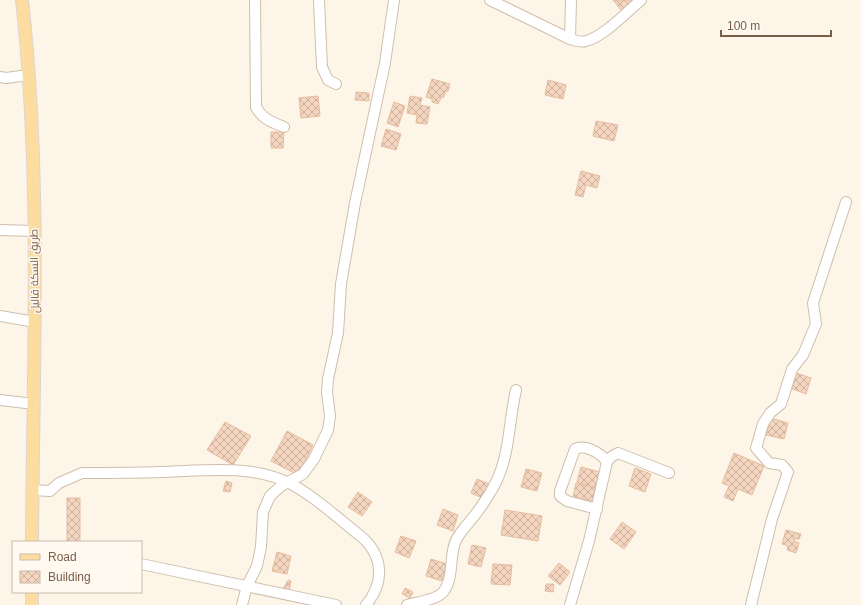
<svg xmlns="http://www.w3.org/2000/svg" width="861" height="605" font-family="Helvetica,Cairo,sans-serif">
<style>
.building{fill:url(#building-cross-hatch);stroke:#e7bc9e}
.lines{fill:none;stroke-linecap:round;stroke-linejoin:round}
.minor-casing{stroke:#d0bead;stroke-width:12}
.major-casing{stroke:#dcd5d0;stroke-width:14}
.minor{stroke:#fff;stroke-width:10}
.major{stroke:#fddc9f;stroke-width:12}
.labels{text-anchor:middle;stroke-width:3;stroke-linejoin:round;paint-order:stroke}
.street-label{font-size:11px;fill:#795c4a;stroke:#fff9f0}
</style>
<defs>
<pattern id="building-cross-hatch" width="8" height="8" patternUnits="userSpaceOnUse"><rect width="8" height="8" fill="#f4d5bf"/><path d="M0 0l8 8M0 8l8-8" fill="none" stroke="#cab09d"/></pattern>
</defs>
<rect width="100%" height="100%" fill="#fdf6e8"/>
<g class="building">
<polygon points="613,0 633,0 621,10"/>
<polygon points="432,79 450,84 448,91 445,92 444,97 441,98 438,104 432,102 432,99 426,97"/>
<polygon points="548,80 566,85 563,99 545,95"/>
<polygon points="356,92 369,93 369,101 355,100"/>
<polygon points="318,96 320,116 301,118 299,98"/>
<polygon points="410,96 422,98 420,105 430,107 427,124 416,123 417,115 407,113"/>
<polygon points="394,102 405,106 398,127 387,123"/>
<polygon points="596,121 618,125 614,141 593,136"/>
<polygon points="386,129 401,134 396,150 381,146"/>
<polygon points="271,132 284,132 283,148 271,148"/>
<polygon points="581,171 600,176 597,188 586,185 583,197 575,195"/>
<polygon points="796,373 811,378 806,394 790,388"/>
<polygon points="771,418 788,423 784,439 766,435"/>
<polygon points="225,422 251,436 233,465 207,450"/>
<polygon points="287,431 313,445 298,475 271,461"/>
<polygon points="734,453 764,466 752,495 738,489 733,501 724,497 729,486 722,483"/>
<polygon points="581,467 604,473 600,489 577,482"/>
<polygon points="635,468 651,474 645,492 629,486"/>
<polygon points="526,469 542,473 537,491 521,487"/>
<polygon points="477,479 491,485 485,499 471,493"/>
<polygon points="226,481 232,483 230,492 223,491"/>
<polygon points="576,483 600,489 597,502 573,497"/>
<polygon points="358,492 372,502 362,516 348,507"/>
<rect x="67" y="498" width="13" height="44"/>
<polygon points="443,509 458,515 453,531 437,525"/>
<polygon points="505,510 542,516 538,541 501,535"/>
<polygon points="622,522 636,532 624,549 610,539"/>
<polygon points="786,530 801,534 799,539 794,539 794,541 799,543 796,553 787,550 788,546 782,544"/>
<polygon points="401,536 416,541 409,558 395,552"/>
<polygon points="472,545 486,548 481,567 468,564"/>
<polygon points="277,552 291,556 287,574 272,571"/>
<polygon points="431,559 447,564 442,581 426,576"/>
<polygon points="559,563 570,572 560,585 548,576"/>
<polygon points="493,564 512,565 510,585 491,584"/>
<polygon points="288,580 291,581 289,592 282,591"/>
<polygon points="546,584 554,584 553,592 545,591"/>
<polygon points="405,588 413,592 410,598 402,594"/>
</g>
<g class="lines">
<g class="minor-casing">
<g id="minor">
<path d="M 255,0 L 256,107 C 262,119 272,122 284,127"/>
<polyline points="319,0 322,67 328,80 336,84"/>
<path d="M 490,0 L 570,39 C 575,40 580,43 586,41 C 603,37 627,12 641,0"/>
<polyline points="570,39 571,0"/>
<polyline points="0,77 6,78 29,75"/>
<polyline points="0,230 34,231"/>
<polyline points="0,316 35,322"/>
<polyline points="0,400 34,404"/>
<path d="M 32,490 L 50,491 L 59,483 L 82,473 C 108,473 135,473 161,472 C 202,471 248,464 287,482 C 309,492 338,518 358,534 C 383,553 386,581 366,605"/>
<path d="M 597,509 L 567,501 L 560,496 L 560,491 L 575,449 C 585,444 601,453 607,462"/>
<polyline points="141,564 336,605"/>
<polyline points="242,605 247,586 257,566 261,547 263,512 270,496 281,486 303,474 314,459 328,430 330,416 327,392 328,379 338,333 341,284 355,203 385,63 394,0"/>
<path d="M 407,605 C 417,602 438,600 444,591 C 453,578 450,560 454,546 C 456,536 464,529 470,521 C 479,511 492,491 497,480 C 510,452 509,419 516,390"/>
<polyline points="570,605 589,541 607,462 611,457 618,453 669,473"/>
<polyline points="751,605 772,519 788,472 782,465 769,463 756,448 763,424 770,413 781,404 792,369 803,355 816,324 813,303 846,202"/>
</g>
</g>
<g class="major-casing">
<g id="major">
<path d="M 22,0 C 42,180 33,362 32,542"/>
<polyline points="32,605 32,592"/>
</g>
</g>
<use href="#minor" class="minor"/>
<use href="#major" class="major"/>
</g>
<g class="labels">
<g class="street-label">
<text transform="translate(34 271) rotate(-91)" y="4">طريق السكة قاليل</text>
</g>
</g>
<rect x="12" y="541" width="130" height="52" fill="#fff9f0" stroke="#c9baae"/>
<rect x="20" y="554" width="20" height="6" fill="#fddc9f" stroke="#c9baae"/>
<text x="48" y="561" font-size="12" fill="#795c4a">Road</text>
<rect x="20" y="571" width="20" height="12" fill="url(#building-cross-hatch)" stroke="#c9baae"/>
<text x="48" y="581" font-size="12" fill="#795c4a">Building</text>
<path d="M721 30v6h110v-6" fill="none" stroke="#795c4a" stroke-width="2"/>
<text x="727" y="30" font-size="12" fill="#795c4a" stroke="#fff9f0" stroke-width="3" paint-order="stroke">100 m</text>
</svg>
